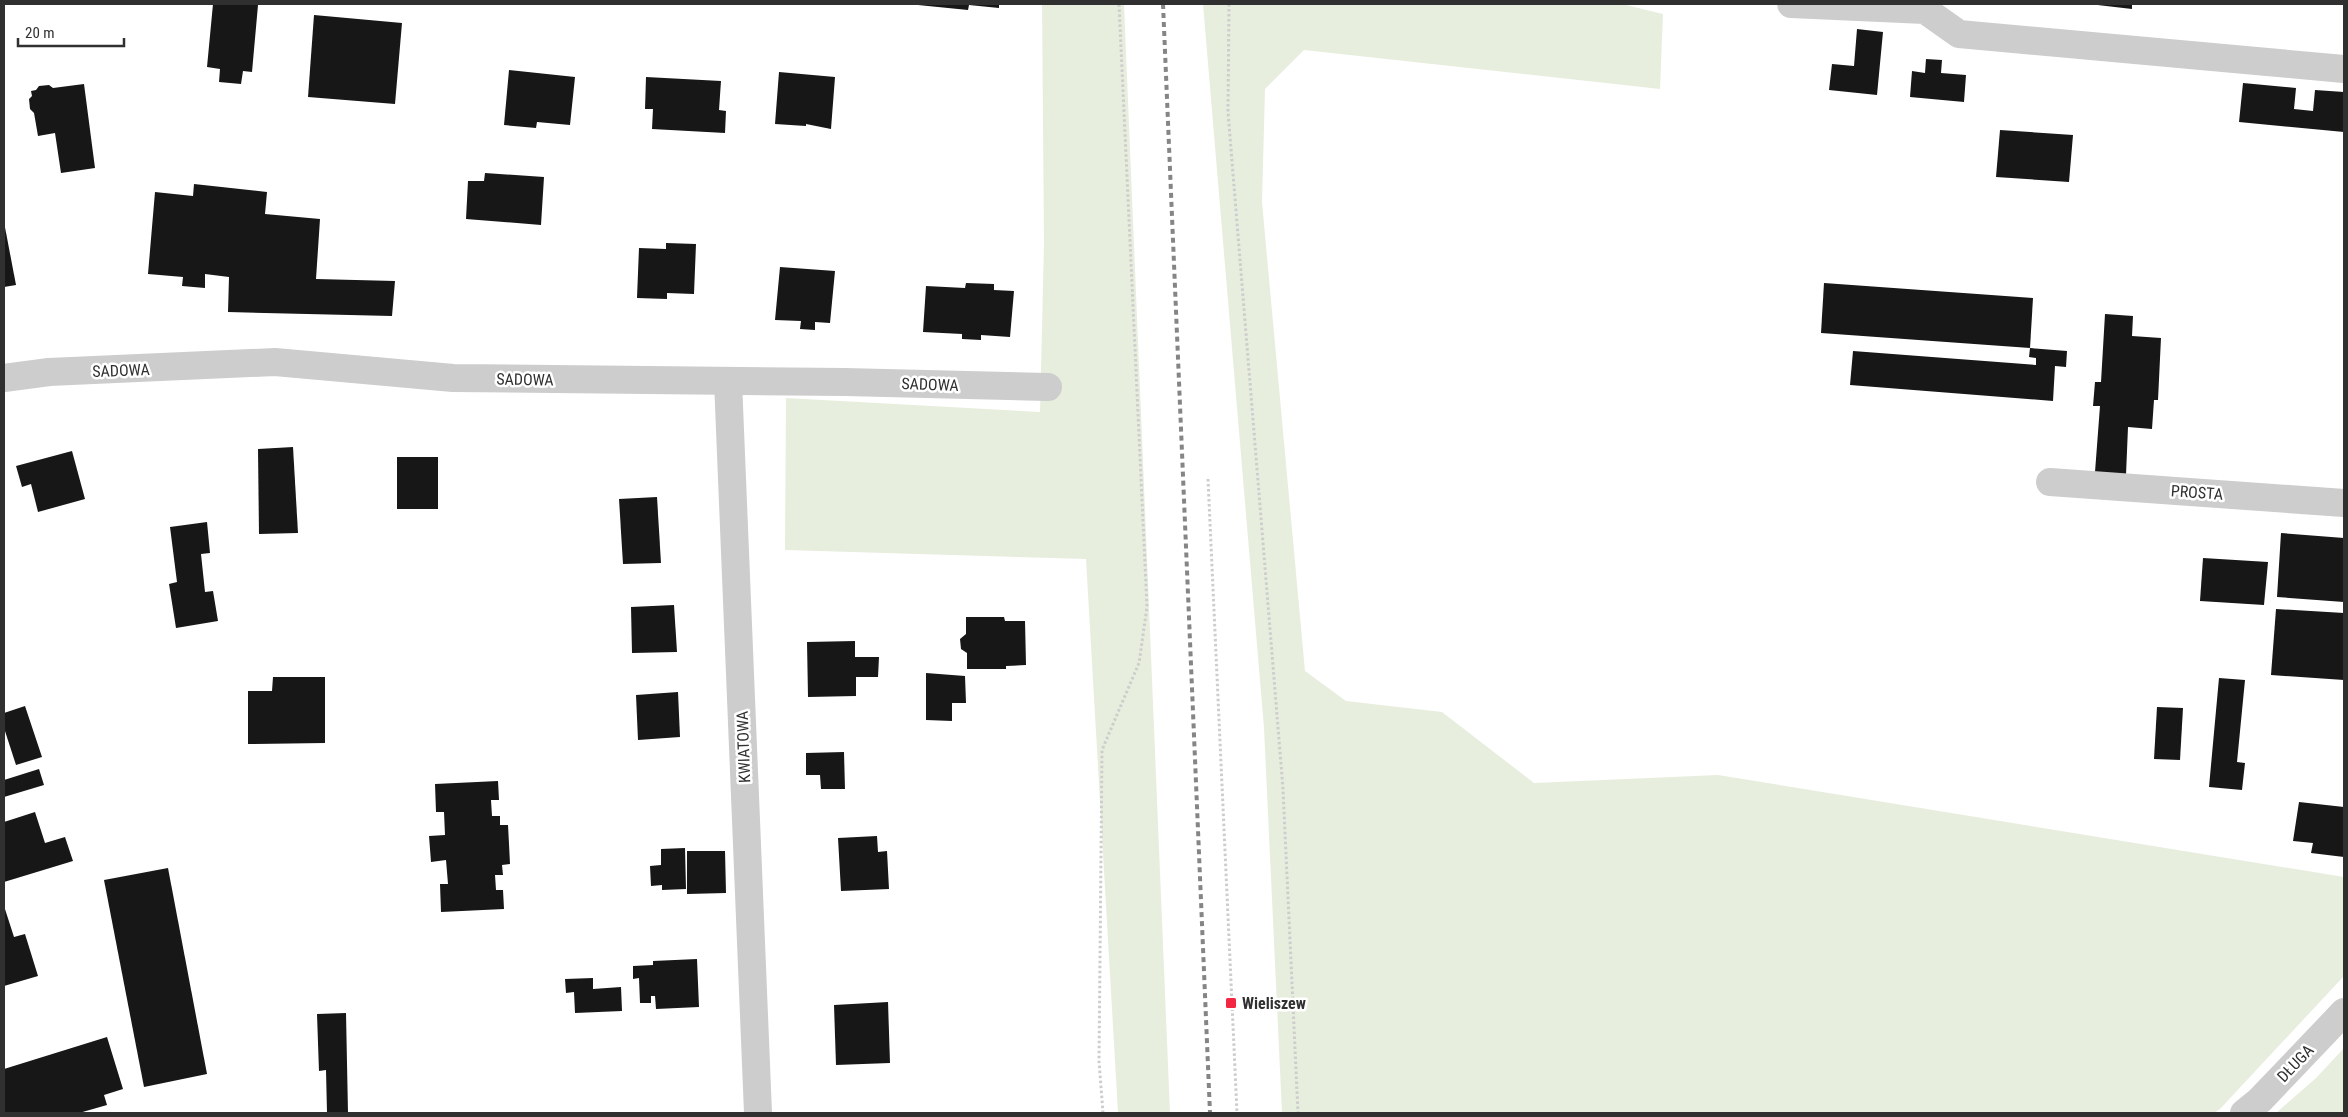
<svg xmlns="http://www.w3.org/2000/svg" width="2348" height="1117" font-family="'Roboto Condensed',sans-serif">
<style>
.green{fill:#e7eede}
.building{fill:#171717}
.lines{fill:none;stroke-linecap:round;stroke-linejoin:round}
.path{stroke:#cdcdcd;stroke-width:3;stroke-dasharray:2.5 2.5;stroke-linecap:butt}
.minor{stroke:#cdcdcd;stroke-width:28}
.rail{stroke:#858585;stroke-width:4;stroke-dasharray:5 4;stroke-linecap:butt}
.poi-dot{fill:#f32741;stroke:#fff;stroke-width:2}
.labels{text-anchor:middle;stroke-width:5;stroke-linejoin:round;paint-order:stroke}
.street-label{font-size:16px;fill:#303030;stroke:#fff}
.poi-label{font-size:16px;font-weight:bold;fill:#303030;stroke:#fff;text-anchor:start}
</style>
<rect width="100%" height="100%" fill="#fff"/>
<g class="green">
<polygon points="1042,4 1124,4 1170,1113 1118,1113 1086,559 785,550 786,398 1040,412 1044,243"/>
<polygon points="1203,4 1622,4 1663,14 1660,89 1304,50 1265,89 1262,202 1305,671 1346,701 1442,712 1534,783 1718,775 2344,877 2344,976 2220,1109 2214,1113 1282,1113 1264,728"/>
<polygon points="2344,1048 2344,1113 2276,1113 2316,1078"/>
</g>
<g class="building">
<polygon points="213,4 258,5 252,72 243,71 241,84 219,82 220,69 207,67"/>
<polygon points="918,4 999,4 999,8 969,5 968,10 918,5"/>
<polygon points="2089,4 2132,4 2132,9"/>
<polygon points="314,15 402,23 395,104 308,97"/>
<polygon points="1857,29 1883,32 1877,95 1829,90 1832,64 1854,66"/>
<polygon points="1926,59 1942,60 1941,73 1966,75 1964,102 1910,97 1912,71 1925,73"/>
<polygon points="509,70 575,77 570,125 537,122 536,128 504,125"/>
<polygon points="779,72 835,77 831,129 806,124 806,126 775,124"/>
<polygon points="646,77 721,81 719,110 726,111 725,133 652,129 653,109 645,109"/>
<polygon points="2243,83 2296,88 2294,109 2313,111 2315,90 2344,92 2344,132 2239,122"/>
<polygon points="84,84 95,168 61,173 55,133 38,136 34,113 30,109 29,99 32,96 31,91 36,90 39,86 49,85 53,88"/>
<polygon points="2000,130 2073,135 2069,182 1996,177"/>
<polygon points="485,173 544,177 541,225 466,219 468,181 484,181"/>
<polygon points="194,184 267,192 265,214 320,219 316,279 395,281 392,316 228,312 229,277 205,274 205,288 182,286 183,277 148,274 155,192 193,196"/>
<polygon points="4,222 16,285 4,287"/>
<polygon points="666,243 696,244 694,294 667,293 667,299 637,298 639,248 666,249"/>
<polygon points="780,267 835,271 830,323 815,322 815,330 800,329 801,321 775,320"/>
<polygon points="966,283 994,284 994,290 1014,291 1010,337 981,335 981,340 962,339 962,334 923,332 926,286 965,288"/>
<polygon points="1824,283 2033,298 2030,348 1821,333"/>
<polygon points="2105,314 2133,316 2132,336 2161,338 2158,400 2154,400 2152,429 2128,427 2126,475 2095,472 2100,406 2093,406 2095,382 2101,382"/>
<polygon points="2030,348 2067,351 2066,367 2055,366 2053,401 1850,385 1853,351 2036,365 2036,358 2029,357"/>
<polygon points="293,447 298,533 259,534 258,449"/>
<polygon points="72,451 85,499 38,512 31,484 22,487 16,466"/>
<rect x="397" y="457" width="41" height="52"/>
<polygon points="657,497 661,563 623,564 619,499"/>
<polygon points="207,522 210,553 201,554 205,592 213,591 218,621 176,628 169,584 177,582 170,527"/>
<polygon points="2281,533 2344,538 2344,602 2277,597"/>
<polygon points="2203,558 2268,562 2264,605 2200,601"/>
<polygon points="674,605 677,652 632,653 631,607"/>
<polygon points="2276,609 2344,613 2344,680 2271,675"/>
<polygon points="966,617 1004,617 1005,621 1025,621 1026,665 1006,666 1006,669 967,669 967,653 961,649 960,639 966,634"/>
<polygon points="855,641 855,657 879,657 878,677 856,677 856,696 808,697 807,642"/>
<polygon points="926,673 965,676 966,703 952,703 952,721 926,720"/>
<polygon points="273,677 325,677 325,743 248,744 248,691 272,691"/>
<polygon points="2219,678 2245,680 2237,762 2245,763 2242,790 2209,787"/>
<polygon points="678,692 680,737 638,740 636,695"/>
<polygon points="25,706 42,757 16,765 4,728 4,713"/>
<polygon points="2157,707 2183,708 2180,760 2154,759"/>
<polygon points="844,752 845,789 821,789 820,775 806,775 806,753"/>
<polygon points="39,769 44,785 4,797 4,780"/>
<polygon points="498,781 499,800 491,800 492,816 500,816 500,825 508,825 509,844 510,864 502,865 503,875 495,875 496,890 503,890 504,909 441,912 440,884 448,884 446,860 431,862 429,836 445,835 444,812 436,812 435,784"/>
<polygon points="2299,802 2344,807 2344,857 2311,853 2313,843 2293,841"/>
<polygon points="35,812 45,843 65,837 73,861 4,882 4,822"/>
<polygon points="877,836 878,852 887,851 889,889 841,891 838,838"/>
<polygon points="685,848 686,889 662,890 662,885 651,886 650,866 661,865 661,849"/>
<polygon points="687,851 725,851 726,893 687,894"/>
<polygon points="168,868 207,1074 144,1087 104,880"/>
<polygon points="4,906 14,937 25,934 38,976 4,986"/>
<polygon points="697,959 699,1007 656,1009 655,996 651,996 651,1003 640,1003 639,978 633,979 633,966 653,965 653,961"/>
<polygon points="593,978 593,989 621,987 622,1011 575,1013 574,992 566,993 565,979"/>
<polygon points="888,1002 890,1063 836,1065 834,1005"/>
<polygon points="346,1013 348,1113 327,1113 326,1070 319,1071 317,1014"/>
<polygon points="107,1037 123,1089 104,1095 107,1105 79,1113 4,1113 4,1069"/>
</g>
<g class="lines">
<g class="path">
<polyline points="1229,4 1228,112 1283,789 1298,1113"/>
<polyline points="1208,479 1237,1113"/>
<polyline points="1103,1113 1099,1061 1102,750 1139,663 1147,607 1119,4"/>
</g>
<g class="minor">
<polyline points="1791,4 1925,10 1959,34 2344,69"/>
<polyline points="4,378 49,372 275,362 453,378 845,382 1048,387"/>
<polyline points="728,381 758,1113"/>
<polyline points="2050,482 2344,503"/>
<polyline points="2244,1113 2260,1100 2344,1012"/>
</g>
<polyline class="rail" points="1163,4 1210,1113"/>
</g>
<rect class="poi-dot" x="1225" y="997" width="12" height="12" rx="2.5"/>
<g class="labels">
<g class="street-label">
<text transform="translate(121 370) rotate(-2)" y="6">SADOWA</text>
<text transform="translate(525 379) rotate(1)" y="6">SADOWA</text>
<text transform="translate(930 384) rotate(2)" y="6">SADOWA</text>
<text transform="translate(2197 492) rotate(4)" y="6">PROSTA</text>
<text transform="translate(743 747) rotate(-92)" y="6">KWIATOWA</text>
<text transform="translate(2295 1063) rotate(-46)" y="6">DŁUGA</text>
</g>
<g class="poi-label">
<text x="1242" y="1009">Wieliszew</text>
</g>
</g>
<rect width="2348" height="1117" fill="none" stroke="#303030" stroke-width="10"/>
<path d="M18 38v8h106v-8" fill="none" stroke="#303030" stroke-width="2.5"/>
<text x="25" y="38" font-size="15" fill="#303030" stroke="#ffffff" stroke-width="4" paint-order="stroke">20 m</text>
</svg>
